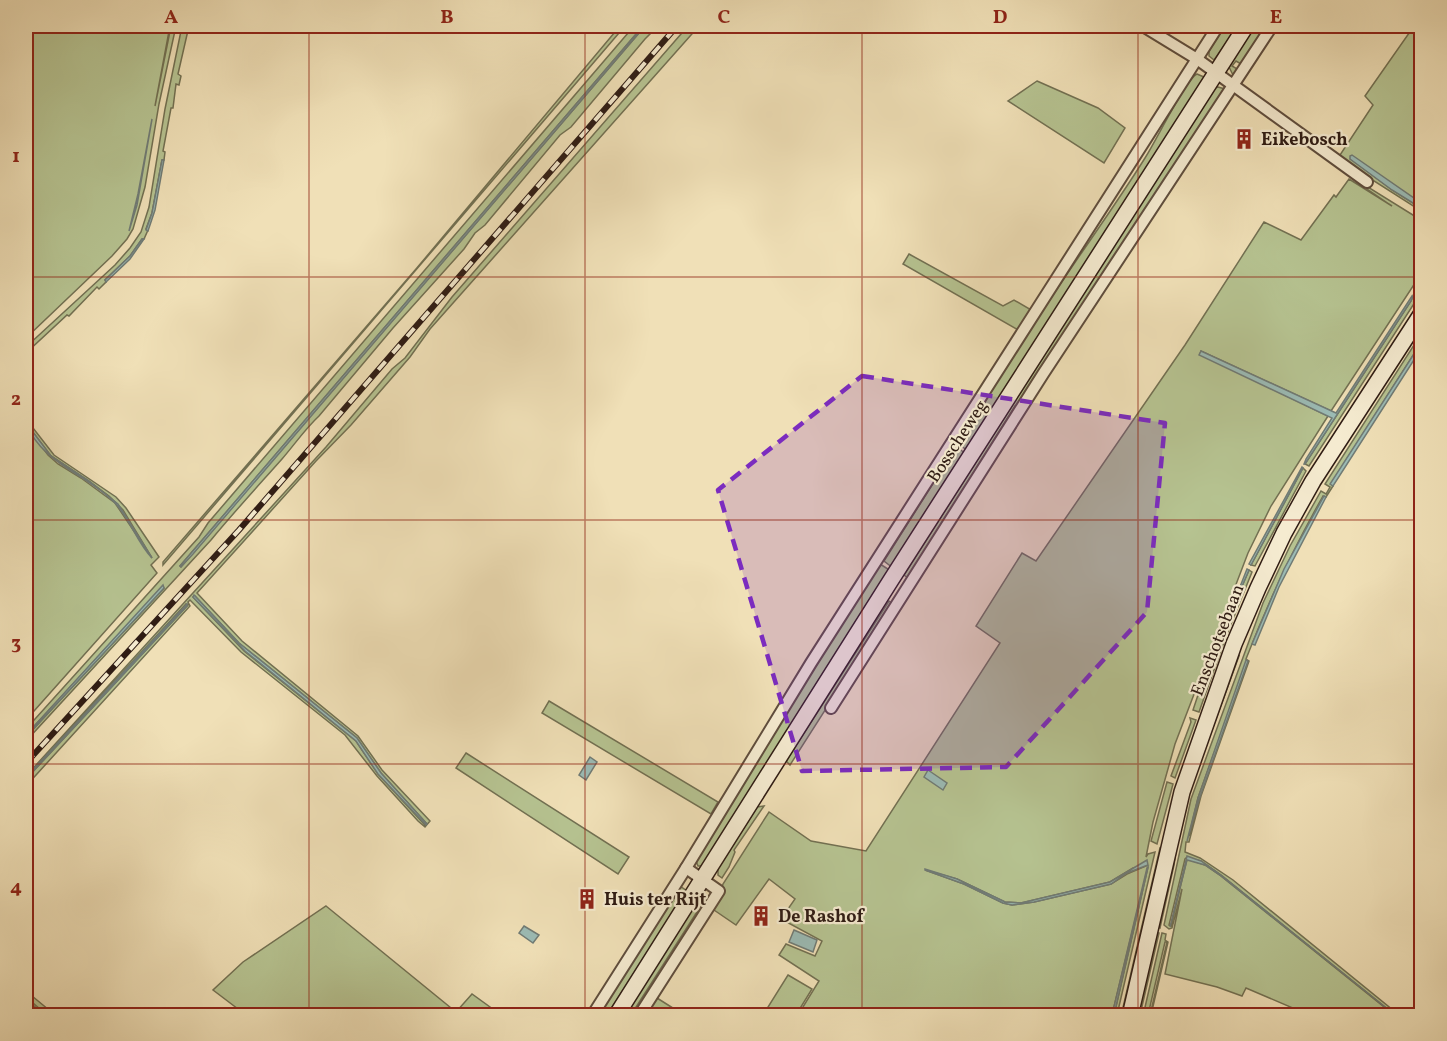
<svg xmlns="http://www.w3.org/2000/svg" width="1447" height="1041" font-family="Vollkorn,serif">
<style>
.green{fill:#b6c391;stroke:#727052;stroke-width:1.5;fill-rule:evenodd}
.water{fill:#9bbbb5;stroke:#707b75;stroke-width:1.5}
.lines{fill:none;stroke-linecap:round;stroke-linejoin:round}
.street-casing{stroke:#5f4d3d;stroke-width:14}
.secondary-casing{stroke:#2f1c14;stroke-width:18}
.street{stroke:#f5ebd0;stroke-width:10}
.secondary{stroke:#f5ebd0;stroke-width:15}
.rail-casing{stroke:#2f1c14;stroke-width:6}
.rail{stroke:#f5ebd0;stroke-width:4;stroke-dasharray:11;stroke-linecap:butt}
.marked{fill:#7b2cbf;fill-opacity:0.2;stroke:#7b2cbf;stroke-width:4.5;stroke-dasharray:12 8;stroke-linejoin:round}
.grid{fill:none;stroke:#8f2418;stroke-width:1.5;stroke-opacity:0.55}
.labels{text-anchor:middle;stroke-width:4.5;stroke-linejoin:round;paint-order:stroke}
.poi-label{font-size:18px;font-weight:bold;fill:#2f1c14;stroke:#f5ebd0;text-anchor:start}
.street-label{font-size:18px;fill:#2f1c14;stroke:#f5ebd0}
.neatline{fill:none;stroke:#8f2418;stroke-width:2}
.grid-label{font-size:20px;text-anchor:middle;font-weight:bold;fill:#8f2418}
</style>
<rect width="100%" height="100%" fill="#f0e0b7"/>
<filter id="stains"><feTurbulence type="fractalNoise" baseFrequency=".00333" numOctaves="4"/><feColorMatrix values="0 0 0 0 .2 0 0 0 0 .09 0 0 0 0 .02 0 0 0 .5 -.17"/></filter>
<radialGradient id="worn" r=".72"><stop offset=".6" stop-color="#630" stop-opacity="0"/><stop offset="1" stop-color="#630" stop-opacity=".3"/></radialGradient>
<g class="green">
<polygon points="26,26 170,26 155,106 171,26 176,26 159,104 145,187 133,229 127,239 112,256 26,338 26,334 31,329 26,332"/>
<polygon points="182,26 189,26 178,74 181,76 179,85 176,84 173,108 171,108 163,151 165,152 164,160 162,160 152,213 146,229 148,230 144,239 142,239 130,256 105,280 106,282 99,289 97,287 69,316 67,315 26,353 26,347 115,265 130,248 141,232 149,207 165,109"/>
<polygon points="620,26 625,26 163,565 163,562 416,269"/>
<path d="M 634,26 L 643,26 L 180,566 L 181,567 L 645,26 L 658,26 L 645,39 L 571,127 L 560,135 L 485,225 L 475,233 L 464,249 L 393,328 L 319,416 C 305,429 295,444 282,459 C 258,486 234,512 211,540 L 26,741 L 26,737 L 164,588 L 163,586 L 26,735 L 26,729 L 199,537 L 208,523 Z"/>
<path d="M 688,26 L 699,26 L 430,329 L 410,357 L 351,425 L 316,461 L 197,593 L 242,641 L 358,736 L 382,770 L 430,821 L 425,827 L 418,821 L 377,776 L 345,735 L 241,652 L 190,600 L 188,602 L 190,606 L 26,786 L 26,779 L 188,605 L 186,604 L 26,777 L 26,776 L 326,447 L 392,369 L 405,358 L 452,297 ZM 195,596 L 239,643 L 357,738 L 381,773 L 427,824 L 425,825 L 378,774 L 356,741 L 244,651 L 193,597 Z"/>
<polygon points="1225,26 1238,26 1214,60 1209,56 1209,51"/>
<polygon points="1255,26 1265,26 1241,64 1236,61 1232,66 1237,69 1240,68 1233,75 1229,67 1230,63"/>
<polygon points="1414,26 1421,26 1421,203 1350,158 1392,190 1421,208 1421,211 1338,158 1373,105 1365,96"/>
<path d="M 1197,74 L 1204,77 L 1204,79 L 967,450 L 958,444 C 989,395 1019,346 1051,298 C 1082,251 1115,206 1145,158 C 1155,143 1186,79 1197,74 Z"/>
<polygon points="1037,81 1098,108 1125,128 1104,163 1008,101"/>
<polygon points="1218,87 1225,89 1017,407 1015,406 908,578 904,575 1214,88"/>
<path d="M 1349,179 L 1392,206 L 1367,189 L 1368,187 L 1421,220 L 1421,274 L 1331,411 L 1201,351 L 1200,354 L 1328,416 L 1271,506 L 1248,553 L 1175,744 L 1153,822 L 1146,857 L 1148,854 L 1155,852 L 1117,1015 L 1114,1015 L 1148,867 L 1112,1015 L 798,1015 L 819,981 L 779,955 L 786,944 L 815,956 L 822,941 L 781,919 L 795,899 L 769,879 L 736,925 L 714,910 L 723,884 L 769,812 L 811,841 L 866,851 L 1000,643 L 976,626 L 1022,553 L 1036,561 L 1185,345 L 1264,222 L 1301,240 L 1334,195 L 1336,197 ZM 1148,865 L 1127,874 L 1111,884 L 1034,902 L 1012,905 L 1003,903 L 964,884 L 925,870 L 957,879 L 1005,902 L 1021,903 L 1110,882 L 1133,868 Z"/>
<polygon points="909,254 1003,306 1014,300 1033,311 1020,331 903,264"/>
<polygon points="1414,293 1419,296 1309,466 1305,464 1411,301"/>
<path d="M 1421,334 L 1421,343 L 1331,484 L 1333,486 L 1326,497 L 1323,496 C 1293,549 1268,602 1246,659 L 1249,661 L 1201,796 L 1189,842 L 1186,842 L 1185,852 L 1200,858 L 1233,880 L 1399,1015 L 1395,1015 L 1221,875 L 1201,861 L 1186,858 L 1185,859 L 1169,925 L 1171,926 L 1187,859 L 1205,865 L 1221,876 L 1394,1015 L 1309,1015 L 1246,988 L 1242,996 L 1217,987 L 1165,974 L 1182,889 L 1172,928 L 1169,929 L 1164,925 L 1191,799 L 1263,603 L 1290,546 L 1321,491 L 1326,494 L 1330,487 L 1325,484 ZM 1247,661 L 1199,800 L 1189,836 L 1198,798 Z"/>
<polygon points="26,419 54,455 116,497 126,508 159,557 151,565 157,573 26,720 26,425 48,455 58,464 81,478 115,503 152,558 123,510 109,496 89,481 51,456 26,423"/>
<polygon points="956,447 965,453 893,568 884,561"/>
<polygon points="1303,468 1306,471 1255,566 1251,565"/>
<polygon points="880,564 891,571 702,866 698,866 696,861 725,815 738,790"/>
<polygon points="1249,570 1252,572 1225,639 1199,712 1193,710 1202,683 1204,683 1227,621"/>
<polygon points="889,601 893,604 790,765 786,761"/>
<polygon points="1239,656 1189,793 1180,823 1174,865 1160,928 1156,927 1182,809 1236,657"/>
<polygon points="549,701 718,802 711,814 542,713"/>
<polygon points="1190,718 1196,720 1175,778 1171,776 1191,722"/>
<polygon points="466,753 629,857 618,874 456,768"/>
<polygon points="1167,782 1173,784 1157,844 1151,841"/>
<polygon points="764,806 734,850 735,852 729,867 722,878 718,875 718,868 757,807"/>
<polygon points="1160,848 1163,850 1126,1015 1121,1016"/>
<polygon points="680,886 687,891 607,1015 598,1016"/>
<polygon points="699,898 704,901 631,1015 624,1016"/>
<polygon points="326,906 456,1012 472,994 501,1015 246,1015 213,990 243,962"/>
<polygon points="1155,932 1159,933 1140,1015 1137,1015"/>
<polygon points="1162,933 1166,934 1165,940 1168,942 1151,1015 1150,1015 1167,942 1165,942 1148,1015 1143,1016"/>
<polygon points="788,975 812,989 796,1015 763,1015"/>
<polygon points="26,991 55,1015 47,1015 26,997"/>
<polygon points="657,998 684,1015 657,1015 649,1010"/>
<polygon points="26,999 45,1015 26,1015"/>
</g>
<g class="water">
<polygon points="643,26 645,26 193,554 181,567 180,566"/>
<polygon points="152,119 137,205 129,231 138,194"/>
<polygon points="1352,155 1421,203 1421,208 1392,190 1350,159 1350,156"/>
<polygon points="162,160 164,160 155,210 148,231 146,230 152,213"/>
<polygon points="142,239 144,239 130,259 106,282 105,280 130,256"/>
<polygon points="1412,296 1413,297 1411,301 1305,464 1304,464 1306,459 1332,418 1199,355 1201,351 1336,413"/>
<polygon points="1421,343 1421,349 1333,486 1330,484"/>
<path d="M 26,423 L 51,456 L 89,481 L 118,504 L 152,558 C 137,543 130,518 114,502 C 85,473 42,464 26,423 Z"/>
<polygon points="1302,467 1303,468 1251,565 1249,564"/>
<polygon points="1324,496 1326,497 1279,587 1255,645 1252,644 1284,569"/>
<polygon points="1247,569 1249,570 1227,621 1204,684 1202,683"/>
<polygon points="163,585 164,588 26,737 26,735"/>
<polygon points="194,595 239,643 357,738 381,773 427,824 426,825 378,774 356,741 245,651 193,597"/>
<polygon points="187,604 187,606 26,779 26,777"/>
<polygon points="1246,660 1248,661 1199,800 1187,841 1198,798"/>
<polygon points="590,757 597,762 586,780 579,775"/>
<polygon points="928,770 947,783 943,790 924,777"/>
<polygon points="1187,856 1201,861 1221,875 1395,1015 1221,876 1205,865 1187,860 1170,927"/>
<polygon points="1147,860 1148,865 1127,873 1111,884 1034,902 1012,905 1003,903 964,884 925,870 925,869 957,879 1005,902 1021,903 1110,882"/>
<polygon points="1148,867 1114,1015 1112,1015 1147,868"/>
<polygon points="524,926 539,935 533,943 519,933"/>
<polygon points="794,930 817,940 813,952 789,942"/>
</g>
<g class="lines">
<g class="street-casing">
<g id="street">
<polyline points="1143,26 1197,59 1367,182"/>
<polyline points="831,708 1043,374 1272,26"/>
<polyline points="592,1016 686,868 811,663 1218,26"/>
<polyline points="639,1016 719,891 686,868"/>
</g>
</g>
<g class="secondary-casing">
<g id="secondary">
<polyline points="616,1016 891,580 1246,26"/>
<polyline points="1130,1016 1182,792 1234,644 1258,588 1284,533 1313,481 1422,313"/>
</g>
</g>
<use href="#street" class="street"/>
<use href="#secondary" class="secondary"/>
<g class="rail-casing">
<polyline id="rail" points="26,763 239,530 677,26"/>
</g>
<use href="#rail" class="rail"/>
</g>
<path class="marked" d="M 862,376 L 1165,423 L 1147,612 L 1006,767 L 802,771 L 718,490 Z"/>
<path class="grid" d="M 309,26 L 309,1016M 585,26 L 585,1016M 862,26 L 862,1016M 1138,26 L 1138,1016M 26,277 L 1422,277M 26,520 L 1422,520M 26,764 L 1422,764"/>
<defs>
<g id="building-bare" transform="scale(1.62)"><path d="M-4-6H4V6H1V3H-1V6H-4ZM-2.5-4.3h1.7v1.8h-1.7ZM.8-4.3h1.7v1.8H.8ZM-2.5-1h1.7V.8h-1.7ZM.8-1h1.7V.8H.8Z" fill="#8f2418" stroke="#f5ebd0" stroke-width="2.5" paint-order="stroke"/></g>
</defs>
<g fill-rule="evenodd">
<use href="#building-bare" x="1244" y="139"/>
<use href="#building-bare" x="587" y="899"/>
<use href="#building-bare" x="761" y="916"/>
</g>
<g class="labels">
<g class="poi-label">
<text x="1261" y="145">Eikebosch</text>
<text x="604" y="905">Huis ter Rijt</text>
<text x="778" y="922">De Rashof</text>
</g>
<g class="street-label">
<text transform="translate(957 441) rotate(-57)" y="6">Bosscheweg</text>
<text transform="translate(1217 640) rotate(-69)" y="6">Enschotsebaan</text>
</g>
</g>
<rect width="1447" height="1041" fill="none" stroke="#f0e0b7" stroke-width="66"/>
<rect x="33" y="33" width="1381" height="975" class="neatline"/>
<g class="grid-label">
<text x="171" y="23">A</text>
<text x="447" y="23">B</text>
<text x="724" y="23">C</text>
<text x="1000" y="23">D</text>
<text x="1276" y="23">E</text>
<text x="16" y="162">1</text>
<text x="16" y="405">2</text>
<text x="16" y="649">3</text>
<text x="16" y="893">4</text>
</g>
<rect width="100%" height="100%" filter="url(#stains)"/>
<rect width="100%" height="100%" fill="url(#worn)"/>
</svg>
